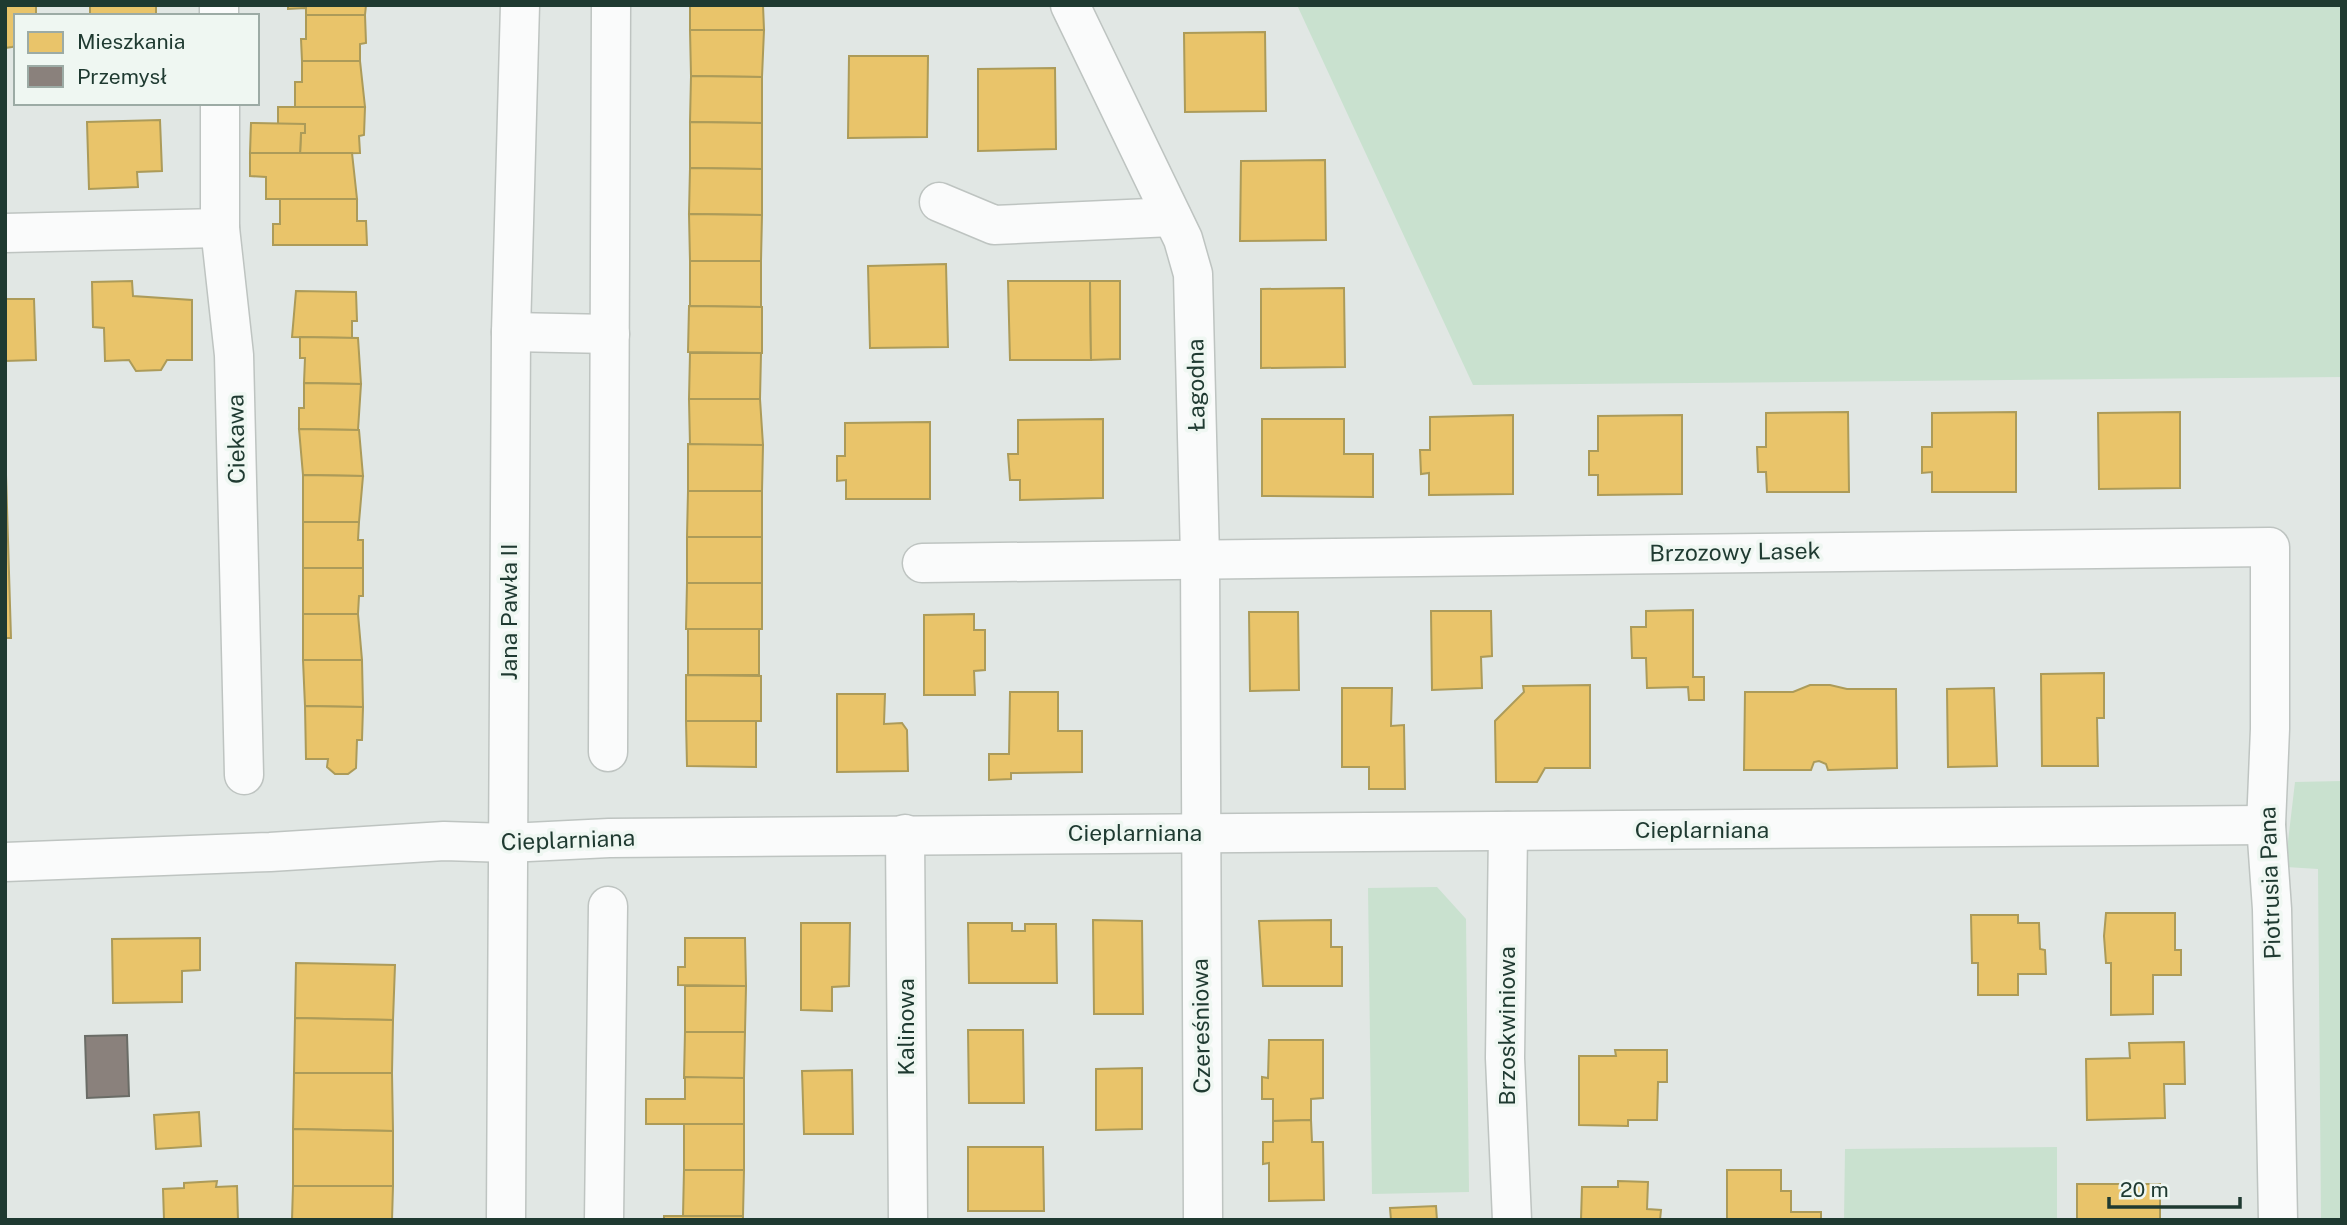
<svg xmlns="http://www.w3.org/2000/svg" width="2347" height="1225" font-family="'Public Sans',sans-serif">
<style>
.green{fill:#c9e1cf}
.homes{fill:#e9c46a;stroke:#ac9b59;stroke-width:2}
.industry{fill:#8a817c;stroke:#6a6c66;stroke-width:2}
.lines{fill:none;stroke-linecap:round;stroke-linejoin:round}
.minor-casing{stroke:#bec4c1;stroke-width:41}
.minor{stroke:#fafbfb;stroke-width:38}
.labels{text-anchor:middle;stroke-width:7;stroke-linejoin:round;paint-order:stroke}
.street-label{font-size:23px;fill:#1f3a31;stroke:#eff7f2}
</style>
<rect width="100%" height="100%" fill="#e1e7e4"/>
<g class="green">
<polygon points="1297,5 2342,5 2342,377 1473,385"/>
<polygon points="2342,781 2342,1220 2321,1220 2318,869 2285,867 2295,782"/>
<polygon points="1437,887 1466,919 1469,1192 1372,1194 1368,888"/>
<polygon points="2057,1147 2057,1220 1844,1220 1845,1149"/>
</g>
<g class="homes">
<polygon points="5,5 36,5 36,16 16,16 16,46 12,47 5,48"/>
<rect x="90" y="5" width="66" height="11"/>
<polygon points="288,5 366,5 365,15 306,15 306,8 288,9"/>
<polygon points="690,5 763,5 764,30 690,30"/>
<polygon points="306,15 365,15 366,43 360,44 360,61 302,61 301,39 306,39"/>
<polygon points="690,30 764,30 762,77 691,76"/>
<polygon points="1265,32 1266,111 1185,112 1184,33"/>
<polygon points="849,56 928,56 927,137 848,138"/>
<polygon points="302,61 360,61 365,107 295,107 295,82 302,82"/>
<polygon points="1055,68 1056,149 978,151 978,69"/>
<polygon points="691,76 762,77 762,123 690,122"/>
<polygon points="278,107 365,107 364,135 359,136 360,153 300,154 301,133 305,133 305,124 278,124"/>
<polygon points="160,120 162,171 137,172 138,187 89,189 87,122"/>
<polygon points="690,122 762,123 762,169 690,168"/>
<polygon points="251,123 305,124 305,133 301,133 300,154 250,153"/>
<polygon points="250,153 352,153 357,199 266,199 266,177 250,176"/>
<polygon points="1325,160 1326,240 1240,241 1241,161"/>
<polygon points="690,168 762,169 762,215 689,214"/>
<polygon points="280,199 357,199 357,221 366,221 367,245 273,245 273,224 280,224"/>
<polygon points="689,214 762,215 761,261 690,261"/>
<polygon points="690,261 761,261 761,307 690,306"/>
<polygon points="946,264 948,347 870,348 868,266"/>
<polygon points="132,281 133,296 192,300 192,360 167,360 161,370 136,371 129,360 105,361 104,328 93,327 92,282"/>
<polygon points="1008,281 1090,281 1091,360 1010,360"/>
<polygon points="1090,281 1120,281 1120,359 1091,360"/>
<polygon points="1344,288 1345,367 1261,368 1261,289"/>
<polygon points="296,291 356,292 357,321 352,321 352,338 292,337"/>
<polygon points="5,299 34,299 36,360 5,361"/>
<polygon points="689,306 762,307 762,353 688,352"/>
<polygon points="300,337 358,338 361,384 304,383 305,358 300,358"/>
<polygon points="690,353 761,353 760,399 689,399"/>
<polygon points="304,383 361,384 358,430 299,429 299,408 304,408"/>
<polygon points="689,399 760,399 763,445 690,445"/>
<polygon points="1848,412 1849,492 1767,492 1766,472 1758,472 1757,447 1766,447 1766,413"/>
<polygon points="2016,412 2016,492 1932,492 1932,472 1922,473 1922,447 1932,447 1932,413"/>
<polygon points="2180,412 2180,488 2099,489 2098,413"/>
<polygon points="1513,415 1513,494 1429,495 1429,473 1421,474 1420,450 1430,450 1430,417"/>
<polygon points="1682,415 1682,494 1598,495 1598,475 1589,475 1589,451 1598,451 1598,416"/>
<polygon points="1103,419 1103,498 1020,500 1020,480 1010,480 1008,454 1018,454 1018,420"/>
<polygon points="1262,419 1344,419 1344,454 1373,454 1373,497 1262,496"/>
<polygon points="930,422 930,499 846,499 846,480 837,481 837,456 845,456 845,423"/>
<polygon points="299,429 359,430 363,476 303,475"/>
<polygon points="5,442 11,638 5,638"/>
<polygon points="688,444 763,445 762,491 688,491"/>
<polygon points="303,475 363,476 359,522 303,522"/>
<polygon points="688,491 762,491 762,537 687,537"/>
<polygon points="303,522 359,522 358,540 363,540 363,568 303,568"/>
<rect x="687" y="537" width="75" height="46"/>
<polygon points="303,568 363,568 363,596 359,596 358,614 303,614"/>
<polygon points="687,583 762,583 762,629 686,629"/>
<polygon points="1693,610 1693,677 1704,677 1704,700 1689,700 1688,687 1647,688 1646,658 1632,658 1631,627 1646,627 1646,611"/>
<polygon points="1431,611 1491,611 1492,656 1481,657 1482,688 1432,690"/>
<polygon points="1249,612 1298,612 1299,690 1250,691"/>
<polygon points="303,614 358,614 362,660 303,660"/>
<polygon points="974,614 974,630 985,630 985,670 974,671 975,695 924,695 924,615"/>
<rect x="688" y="629" width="71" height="46"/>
<polygon points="303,660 362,660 363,707 305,706"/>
<polygon points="2104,673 2104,718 2097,718 2098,766 2042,766 2041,674"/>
<polygon points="686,675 761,676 761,721 686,721"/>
<polygon points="1590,685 1590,768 1545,768 1537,782 1496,782 1495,721 1524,692 1523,686"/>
<polygon points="1810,685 1830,685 1847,689 1896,689 1897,768 1828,770 1826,764 1819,761 1814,762 1811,770 1744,770 1745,692 1793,692"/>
<polygon points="1342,688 1392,688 1391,726 1404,725 1405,789 1369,789 1369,767 1342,767"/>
<polygon points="1994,688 1997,766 1948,767 1947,689"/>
<polygon points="1010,692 1058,692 1058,731 1082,731 1082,772 1011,773 1011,779 989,780 989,754 1009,754"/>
<polygon points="837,694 885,694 884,724 902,723 907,730 908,771 837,772"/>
<polygon points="305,706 363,707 362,740 357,740 356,768 348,774 335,774 327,767 328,759 306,759"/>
<polygon points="686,721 756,721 756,767 687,766"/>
<polygon points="2106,913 2175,913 2175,950 2181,950 2181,975 2153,975 2153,1014 2111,1015 2111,963 2106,963 2104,936"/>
<polygon points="1971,915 2018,915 2018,923 2039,923 2040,949 2045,950 2046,974 2018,974 2018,995 1978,995 1978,963 1972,963"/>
<polygon points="1093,920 1142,921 1143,1014 1094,1014"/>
<polygon points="1331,920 1331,947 1342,947 1342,986 1263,986 1259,921"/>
<polygon points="801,923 850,923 849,986 832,987 832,1011 801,1010"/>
<polygon points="968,923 1012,923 1012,931 1025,931 1025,924 1056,924 1057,983 969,983"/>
<polygon points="200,938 200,970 182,971 182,1002 113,1003 112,939"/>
<polygon points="685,938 745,938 746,986 678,985 678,967 685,967"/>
<polygon points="296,963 395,965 393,1020 295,1018"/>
<polygon points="685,986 746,986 745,1032 685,1032"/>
<polygon points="295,1018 393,1020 392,1073 294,1073"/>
<polygon points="968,1030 1023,1030 1024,1103 969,1103"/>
<polygon points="685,1032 745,1032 744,1078 684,1078"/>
<polygon points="1269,1040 1323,1040 1323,1098 1311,1099 1311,1120 1273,1121 1273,1099 1262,1099 1262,1077 1268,1078"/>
<polygon points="2184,1042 2185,1084 2164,1084 2165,1118 2087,1120 2086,1059 2130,1058 2129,1043"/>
<polygon points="1615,1050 1667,1050 1667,1082 1658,1082 1657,1120 1628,1120 1628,1126 1579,1125 1579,1056 1616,1056"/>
<polygon points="1142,1068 1142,1129 1096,1130 1096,1069"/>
<polygon points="852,1070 853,1134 804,1134 802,1071"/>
<polygon points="294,1073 392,1073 393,1131 293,1129"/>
<polygon points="685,1077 744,1078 744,1124 646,1124 646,1099 685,1099"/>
<polygon points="199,1112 201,1146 156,1149 154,1115"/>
<polygon points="1311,1120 1312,1142 1323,1142 1324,1200 1269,1201 1269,1163 1263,1164 1263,1142 1273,1142 1273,1121"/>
<rect x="684" y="1124" width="60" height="46"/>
<polygon points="293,1129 393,1131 393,1186 293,1186"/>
<polygon points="968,1147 1043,1147 1044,1211 968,1211"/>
<polygon points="684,1170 744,1170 743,1216 683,1216"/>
<polygon points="1727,1170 1781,1170 1781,1191 1791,1191 1791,1212 1821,1212 1821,1220 1727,1220"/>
<polygon points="217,1181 216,1187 237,1186 238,1220 164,1220 163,1189 184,1188 184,1183"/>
<polygon points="1618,1181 1648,1182 1647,1209 1661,1210 1660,1220 1581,1220 1582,1187 1618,1187"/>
<rect x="2077" y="1184" width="83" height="36"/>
<polygon points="293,1186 393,1186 392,1220 292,1220"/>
<polygon points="1436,1206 1437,1220 1391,1220 1390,1208"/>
<rect x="664" y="1216" width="79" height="4"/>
<rect x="1096" y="1219" width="49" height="1"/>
</g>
<polygon class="industry" points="127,1035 129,1096 87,1098 85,1036"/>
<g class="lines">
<g class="minor-casing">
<g id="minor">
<polyline points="219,5 219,16"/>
<polyline points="1070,5 1183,239 1193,274 1200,557 1203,1220"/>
<polyline points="220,103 220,228 234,355 244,775"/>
<polyline points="939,202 994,225 1172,217"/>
<polyline points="5,233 220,228"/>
<polyline points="511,332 610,334"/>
<polyline points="922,563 2270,547 2270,729 2266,825 2272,909 2278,1220"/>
<polyline points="608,752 611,5"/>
<polyline points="1508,831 1505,1058 1512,1220"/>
<polyline points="905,834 908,1220"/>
<polyline points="5,862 270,852 444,841 508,843 609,838 2266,825"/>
<polyline points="506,1220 511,332 520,5"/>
<polyline points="604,1220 608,906"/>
</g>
</g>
<use href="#minor" class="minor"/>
</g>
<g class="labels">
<g class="street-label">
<text transform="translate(1196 385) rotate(-91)" y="8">Łagodna</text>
<text transform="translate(236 439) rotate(-91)" y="8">Ciekawa</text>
<text transform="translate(1735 552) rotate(-1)" y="8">Brzozowy Lasek</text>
<text transform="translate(509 612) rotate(-90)" y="8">Jana Pawła II</text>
<text x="1702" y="838">Cieplarniana</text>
<text x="1135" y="841">Cieplarniana</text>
<text transform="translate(568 840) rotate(-2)" y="8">Cieplarniana</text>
<text transform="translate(2270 883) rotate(-92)" y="8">Piotrusia Pana</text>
<text transform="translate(1201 1026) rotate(-91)" y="8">Czereśniowa</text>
<text transform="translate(1507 1026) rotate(-90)" y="8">Brzoskwiniowa</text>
<text transform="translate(906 1027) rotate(-90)" y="8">Kalinowa</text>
</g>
</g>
<rect width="2347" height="1225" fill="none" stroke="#1f3a31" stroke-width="14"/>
<rect x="14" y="14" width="245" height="91" fill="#eff7f2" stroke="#9caba5" stroke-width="2"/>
<rect x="28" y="32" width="35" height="21" fill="#e9c46a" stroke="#9caba5" stroke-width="2"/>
<text x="77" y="49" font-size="21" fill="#1f3a31">Mieszkania</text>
<rect x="28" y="66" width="35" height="21" fill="#8a817c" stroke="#9caba5" stroke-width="2"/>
<text x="77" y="84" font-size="21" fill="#1f3a31">Przemysł</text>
<path d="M2109 1197v10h131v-10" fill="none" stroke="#1f3a31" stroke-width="3.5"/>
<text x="2120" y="1197" font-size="21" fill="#1f3a31" stroke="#eff7f2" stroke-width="5" paint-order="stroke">20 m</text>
</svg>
